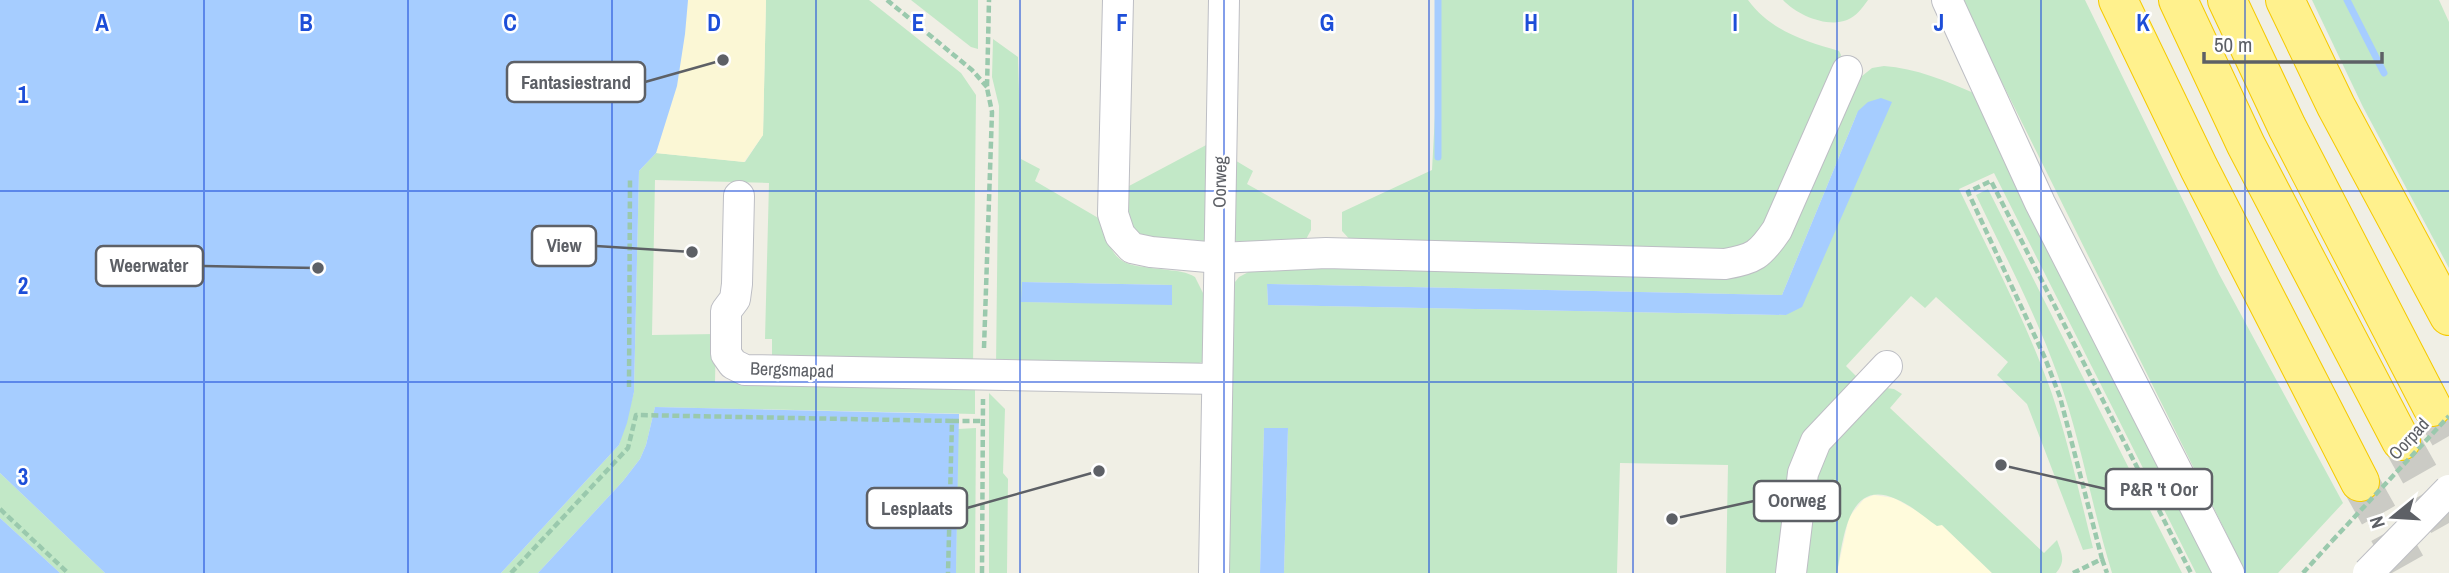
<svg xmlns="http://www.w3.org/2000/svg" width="2449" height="573" font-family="'Archivo Narrow',sans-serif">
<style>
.commercial{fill:#fffbdc}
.green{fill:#c2e8c7;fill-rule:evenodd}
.sand{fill:#fbf7d5}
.water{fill:#a6cdff}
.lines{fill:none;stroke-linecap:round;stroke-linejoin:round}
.stream{stroke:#a6cdff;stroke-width:7}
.highway-tunnel{stroke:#cbcbc5;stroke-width:38;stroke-dasharray:38 19;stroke-linecap:butt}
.minor-casing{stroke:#bdbec4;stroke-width:32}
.highway-casing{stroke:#f5c900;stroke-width:40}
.path{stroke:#9ac9ad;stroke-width:4.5;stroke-dasharray:7 3.5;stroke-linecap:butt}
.minor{stroke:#fff;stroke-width:30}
.highway{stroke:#fff18d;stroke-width:38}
.minor-bridge-casing{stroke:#bdbec4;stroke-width:32;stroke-linecap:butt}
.path-bridge{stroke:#9ac9ad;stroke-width:4.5;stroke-dasharray:7 3.5;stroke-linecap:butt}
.minor-bridge{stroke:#fff;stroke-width:30}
.grid{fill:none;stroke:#1d4ed8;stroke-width:2;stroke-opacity:0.55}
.labels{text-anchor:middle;stroke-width:5;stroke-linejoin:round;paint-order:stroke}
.street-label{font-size:18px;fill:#5d6066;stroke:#fff}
.grid-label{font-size:23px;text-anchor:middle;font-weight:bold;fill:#1d4ed8;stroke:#fff;stroke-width:5;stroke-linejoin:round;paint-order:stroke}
.leader{fill:none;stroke:#5d6066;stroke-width:2.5}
.callout-dot{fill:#5d6066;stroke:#fff;stroke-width:2.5}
.callout{fill:#fff;stroke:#5d6066;stroke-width:2.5}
.callout-label{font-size:19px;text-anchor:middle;font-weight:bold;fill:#5d6066}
</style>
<rect width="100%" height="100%" fill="#f0efe5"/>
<polygon class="commercial" points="1874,495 1894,498 1942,525 1992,573 1837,573 1849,517 1864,499"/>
<g class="green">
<polygon points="766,0 869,0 961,73 976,95 973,368 772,364 772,339 765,339 769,183 655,180 652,335 716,334 715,382 975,385 975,414 655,407 646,445 640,459 623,481 538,573 501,573 619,445 634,392 639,171 656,153 745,162 763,135"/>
<polygon points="911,0 978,0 978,49 971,47"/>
<path d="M 1436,0 L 1748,0 C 1771,31 1804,41 1839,51 L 1841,55 L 1837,71 L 1799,142 L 1764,229 L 1756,241 L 1723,253 L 1354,244 L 1342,231 L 1342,212 L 1432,170 L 1435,115 Z"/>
<path d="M 1783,0 L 1868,0 C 1862,8 1857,16 1847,20 C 1827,28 1797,15 1783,0 Z"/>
<polygon points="1961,0 2085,0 2219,274 2343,503 2278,573 2246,573"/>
<polygon points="2312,0 2439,0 2449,22 2449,268 2363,107"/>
<path d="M 993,39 L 1018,57 L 1021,159 L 1040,169 L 1035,181 L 1100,219 C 1115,268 1121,264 1168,270 C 1177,271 1187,272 1195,277 L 1203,293 L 1203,362 L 1175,369 L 996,367 L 999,106 L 992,77 ZM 1022,282 L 1172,285 L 1172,304 L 1022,302 Z"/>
<path d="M 1884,66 C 1915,68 1947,81 1976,94 L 2214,573 L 2196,573 L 1994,173 L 1959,189 C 1991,256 2027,323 2052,394 C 2069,444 2080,497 2093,548 L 2083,550 L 2027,404 L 1997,375 L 2008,362 L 1936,297 L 1925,308 L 1911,296 L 1846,366 L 1859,379 L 1814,427 L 1782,573 L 1726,573 L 1728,465 L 1620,463 L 1617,573 L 1284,573 L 1288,429 L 1264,428 L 1260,573 L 1227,573 L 1231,287 L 1239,277 L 1262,265 L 1735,274 L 1857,80 L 1872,68 ZM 1858,111 L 1786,315 L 1268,305 L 1267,284 L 1782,295 Z"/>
<path d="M 1210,143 L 1208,241 C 1184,240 1140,249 1130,221 C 1127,211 1129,197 1129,186 Z"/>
<polygon points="1233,159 1253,171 1247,184 1311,220 1311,230 1304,243 1233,241"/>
<path d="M 1988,189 L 2156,522 L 2182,573 L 2112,573 C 2092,508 2081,440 2058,376 C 2036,314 2004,254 1976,195 Z"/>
<path d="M 1886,388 L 1894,389 L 1902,394 L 1890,408 L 2044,553 L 2057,540 C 2062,554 2066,561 2056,573 L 1992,573 L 1942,525 L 1937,526 C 1924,517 1911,505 1896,499 C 1847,477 1843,542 1837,573 L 1802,573 L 1817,462 Z"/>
<polygon points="989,393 1005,409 1003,473 1008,479 1007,573 989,573"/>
<polygon points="976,428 975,573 956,573 958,429"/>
<polygon points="0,473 105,573 60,573 0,518"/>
</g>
<path class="sand" d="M 688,0 L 766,0 L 763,135 L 744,162 L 656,153 C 673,100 684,56 688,0 Z"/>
<g class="water">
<polygon points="0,0 688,0 685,34 677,86 656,153 639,171 634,392 627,423 619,445 501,573 105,573 0,473"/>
<polygon points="1881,98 1892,102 1802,307 1786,315 1268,305 1267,284 1782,295 1858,111 1868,102"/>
<polygon points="1022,282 1172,285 1172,305 1021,302"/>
<polygon points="655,407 959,414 956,573 538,573 623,481 640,459 646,445"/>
<polygon points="1264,428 1288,428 1284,573 1260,573"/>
<polygon points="0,518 60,573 0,573"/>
</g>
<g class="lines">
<g class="stream">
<polyline points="1438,0 1438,157"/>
<polyline points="2347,0 2384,73"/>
</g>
<g class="highway-tunnel">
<polyline points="2432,407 2449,436"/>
<polyline points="2401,441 2449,526"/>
<polyline points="2360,482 2411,573"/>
</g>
<g class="minor-casing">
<g id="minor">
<path d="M 1118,0 L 1113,214 L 1120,235 L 1132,248 L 1151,252 L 1219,258 L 1326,253 L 1725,264 C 1754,259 1760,255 1777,230 L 1847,71"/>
<polyline points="1947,0 2040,203 2229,573"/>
<polyline points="739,196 737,284 735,299 726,311 726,354 733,364 745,370 1217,379"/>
<polyline points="1214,573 1224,0"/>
<polyline points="1791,573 1803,473 1816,441 1887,366"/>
</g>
</g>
<g class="highway-casing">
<g id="highway">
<polyline points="2118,0 2199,168 2360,482"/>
<polyline points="2178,0 2246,145 2401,441"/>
<polyline points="2227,0 2287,127 2432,407"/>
<polyline points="2285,0 2336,106 2449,316"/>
</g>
</g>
<g class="path">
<polyline points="887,0 972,70 987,87"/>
<polyline points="984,348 992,112 987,88 989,0"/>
<polyline points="629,387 630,177"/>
<polyline points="952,421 983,421"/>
<polyline points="0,509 68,573"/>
<polyline points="2102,559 2107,573"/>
<polyline points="511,573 628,448 636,415 952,421 948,573"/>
<polyline points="982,573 983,399"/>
<polyline points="2073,573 2102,559 2060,397 2045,358 1968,192 1991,181 2191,573"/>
<polyline points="2303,573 2332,541"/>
</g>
<use href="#minor" class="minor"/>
<use href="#highway" class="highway"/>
<g class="minor-bridge-casing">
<polyline id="minor-bridge" points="2368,573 2449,490"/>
</g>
<polyline class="path-bridge" points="2332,541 2449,416"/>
<use href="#minor-bridge" class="minor-bridge"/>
</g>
<path class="grid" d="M 204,0 L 204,573M 408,0 L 408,573M 612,0 L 612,573M 816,0 L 816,573M 1020,0 L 1020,573M 1224,0 L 1224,573M 1429,0 L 1429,573M 1633,0 L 1633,573M 1837,0 L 1837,573M 2041,0 L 2041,573M 2245,0 L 2245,573M 0,191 L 2449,191M 0,382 L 2449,382"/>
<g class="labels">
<g class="street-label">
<text transform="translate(1220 182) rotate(-89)" y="6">Oorweg</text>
<text transform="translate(792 370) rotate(2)" y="6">Bergsmapad</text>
<text transform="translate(2409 439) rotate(-47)" y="6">Oorpad</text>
</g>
</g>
<g class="grid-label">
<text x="102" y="31">A</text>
<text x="306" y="31">B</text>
<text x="510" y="31">C</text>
<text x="714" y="31">D</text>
<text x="918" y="31">E</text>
<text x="1122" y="31">F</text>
<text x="1327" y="31">G</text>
<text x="1531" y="31">H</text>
<text x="1735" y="31">I</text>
<text x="1939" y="31">J</text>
<text x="2143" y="31">K</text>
<text x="23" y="103">1</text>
<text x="23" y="294">2</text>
<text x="23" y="485">3</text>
</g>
<path class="leader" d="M723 60L645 82M692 252L596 246M318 268L203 266M2001 465L2106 489M1672 519L1754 501M1099 471L967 508"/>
<g class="callout-dot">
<circle cx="723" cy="60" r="7"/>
<circle cx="692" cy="252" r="7"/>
<circle cx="318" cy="268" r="7"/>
<circle cx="2001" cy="465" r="7"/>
<circle cx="1672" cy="519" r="7"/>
<circle cx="1099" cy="471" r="7"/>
</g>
<g class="callout">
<rect x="507" y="62" width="138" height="40" rx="7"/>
<rect x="532" y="226" width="64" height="40" rx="7"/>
<rect x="96" y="246" width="107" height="40" rx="7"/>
<rect x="2106" y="469" width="106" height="40" rx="7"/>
<rect x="1754" y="481" width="86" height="40" rx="7"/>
<rect x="867" y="488" width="100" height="40" rx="7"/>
</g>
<g class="callout-label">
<text x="576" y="89">Fantasiestrand</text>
<text x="564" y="252">View</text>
<text x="149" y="272">Weerwater</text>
<text x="2159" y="496">P&amp;R 't Oor</text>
<text x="1797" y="507">Oorweg</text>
<text x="917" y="515">Lesplaats</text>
</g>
<g transform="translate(2393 517) rotate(252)" stroke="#ffffff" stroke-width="5" paint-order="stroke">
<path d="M0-5L12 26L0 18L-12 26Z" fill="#5d6066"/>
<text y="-10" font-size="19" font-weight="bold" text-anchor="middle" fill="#5d6066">N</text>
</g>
<path d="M2204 52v10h178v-10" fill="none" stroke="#5d6066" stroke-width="3.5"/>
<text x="2214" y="52" font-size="21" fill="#5d6066" stroke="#ffffff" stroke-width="5" paint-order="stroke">50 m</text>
</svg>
